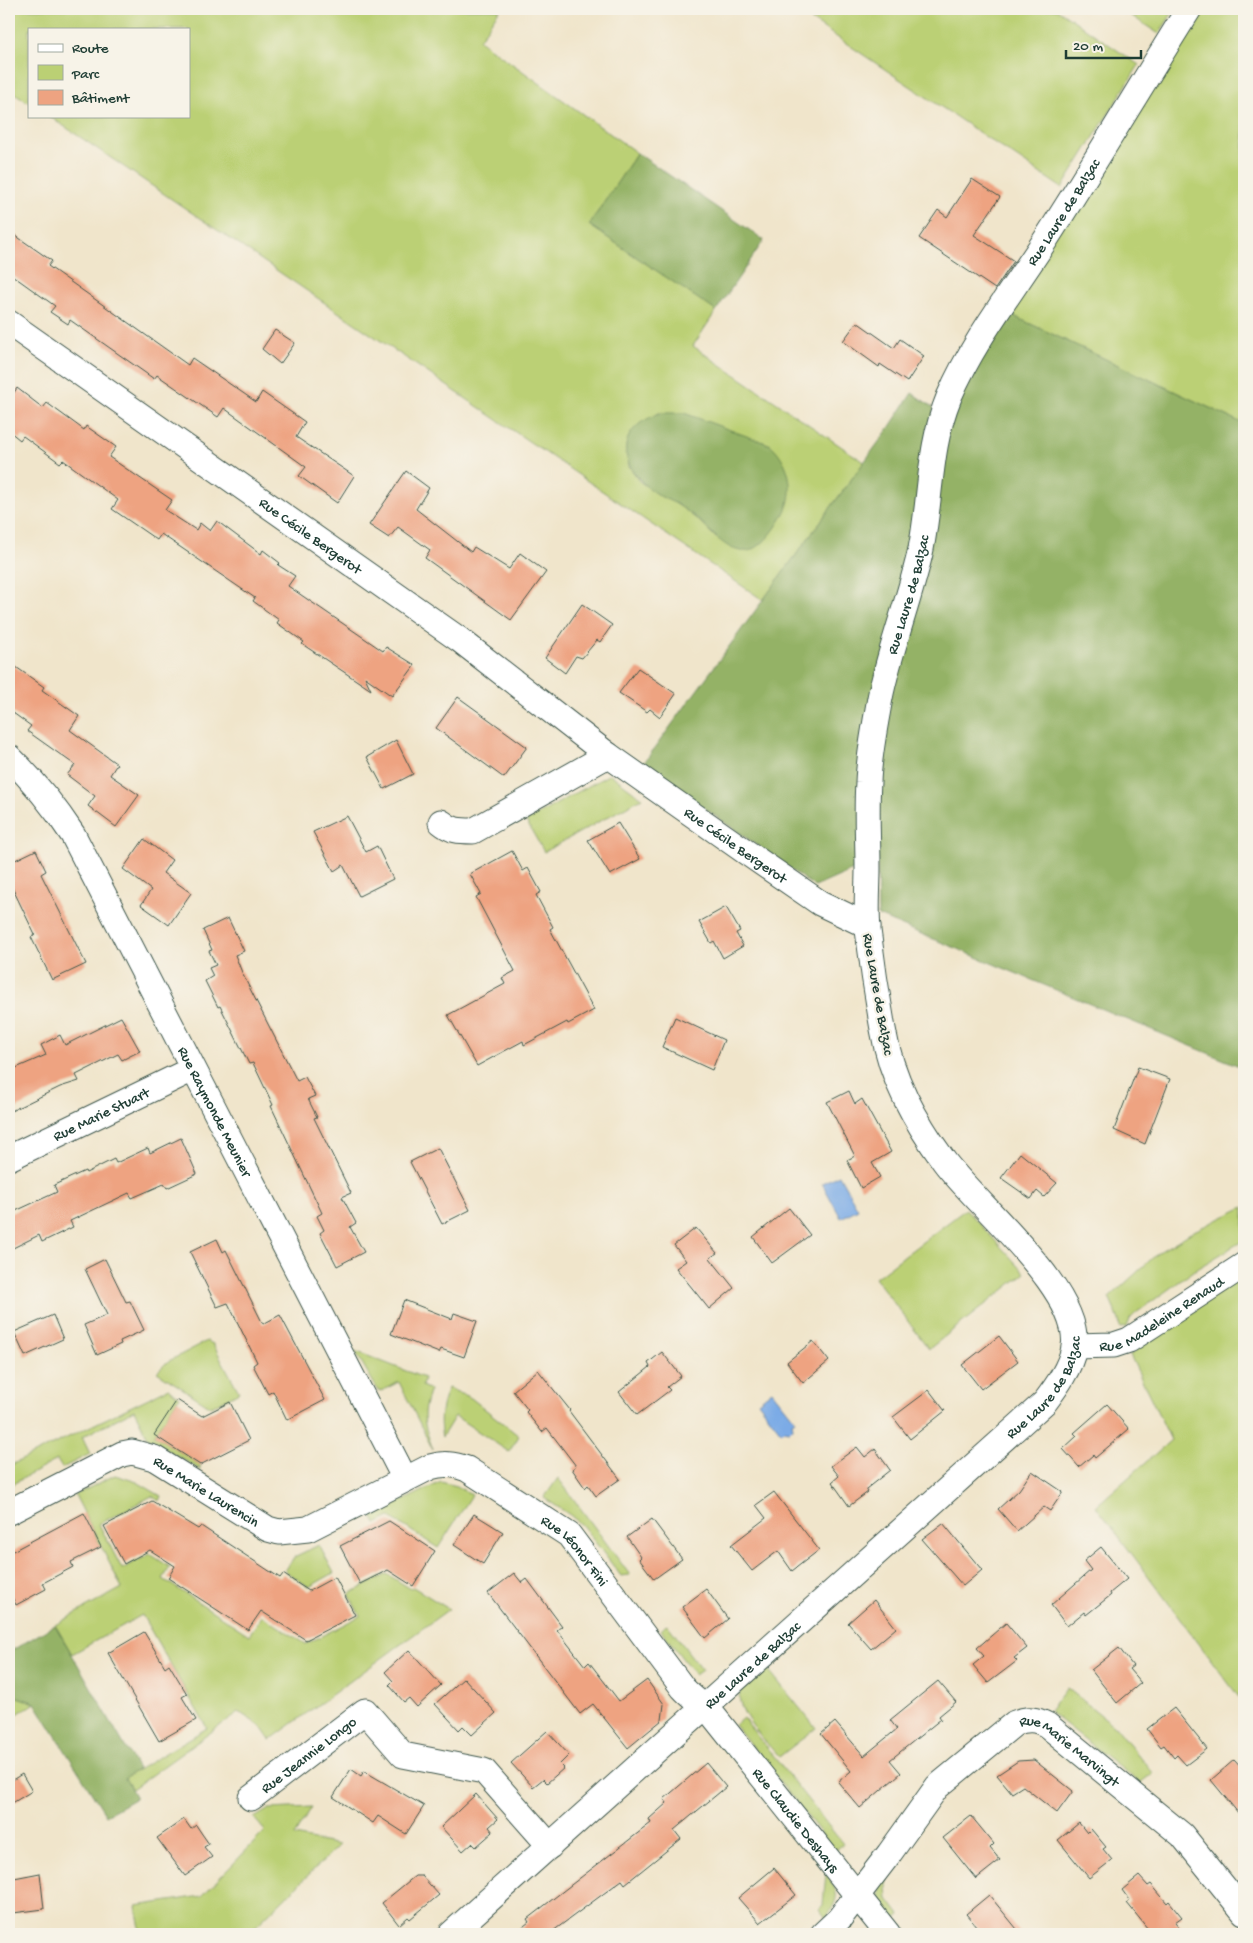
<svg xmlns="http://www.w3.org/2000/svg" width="1253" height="1943" font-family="'Gochi Hand',sans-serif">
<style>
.green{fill:#bbd074;stroke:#6d8654;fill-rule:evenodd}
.forest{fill:#94b266;stroke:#5a784d}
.water{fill:#7cabe6;stroke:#4e748d}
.building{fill:#eea381}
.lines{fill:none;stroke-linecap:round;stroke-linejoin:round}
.street-casing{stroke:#3e564b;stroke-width:27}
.street{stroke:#fff;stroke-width:25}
.labels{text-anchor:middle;stroke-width:4.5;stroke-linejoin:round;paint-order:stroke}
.street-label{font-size:15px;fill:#1f3d34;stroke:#f7f3e8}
</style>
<rect width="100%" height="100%" fill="#f7f3e8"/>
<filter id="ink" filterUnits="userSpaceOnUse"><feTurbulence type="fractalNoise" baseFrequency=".02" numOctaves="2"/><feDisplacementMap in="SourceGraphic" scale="10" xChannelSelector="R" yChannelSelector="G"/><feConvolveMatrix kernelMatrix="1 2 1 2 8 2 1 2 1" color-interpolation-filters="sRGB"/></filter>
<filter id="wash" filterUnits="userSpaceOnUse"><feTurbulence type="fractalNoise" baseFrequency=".0096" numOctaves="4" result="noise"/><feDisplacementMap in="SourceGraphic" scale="20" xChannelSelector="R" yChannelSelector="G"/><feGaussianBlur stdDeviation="1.12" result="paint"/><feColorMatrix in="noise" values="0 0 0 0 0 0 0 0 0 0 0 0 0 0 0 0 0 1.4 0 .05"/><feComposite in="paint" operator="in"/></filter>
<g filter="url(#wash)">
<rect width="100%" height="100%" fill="#f0e5cb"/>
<g class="green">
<path d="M 9,9 L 500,9 L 479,40 L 637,153 L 589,225 L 716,311 L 693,346 L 864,462 L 763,600 L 49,116 L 189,116 L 189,29 L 29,29 L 29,103 L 9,89 ZM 758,440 L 771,445 L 776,527 L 761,544 L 747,551 L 716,538 L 699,521 L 677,504 L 657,494 L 639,481 L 629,466 L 626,449 Z"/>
<polygon points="795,9 1057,9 1139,65 1062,188"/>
<polygon points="1121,9 1175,9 1159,34"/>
<polygon points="1197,9 1244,9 1244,424 1005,312"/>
<polygon points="610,774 642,798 544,852 526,821"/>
<polygon points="1244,1207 1244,1240 1198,1268 1136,1313 1130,1319 1127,1327 1120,1328 1119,1320 1109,1298 1159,1252 1194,1231"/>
<polygon points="966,1209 1025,1273 929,1349 875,1278"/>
<polygon points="1244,1276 1244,1704 1096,1506 1171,1440 1130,1355 1209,1297"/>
<polygon points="207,1341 213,1344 239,1392 211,1407 157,1372 167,1362"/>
<path d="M 355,1351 L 424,1378 L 422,1386 L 430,1390 C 420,1416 424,1424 433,1450 L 399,1382 L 379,1392 Z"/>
<polygon points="169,1388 179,1397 154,1435 200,1465 200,1470 148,1438 134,1410 82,1437 90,1454 62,1468 57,1460 9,1486 9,1466"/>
<path d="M 448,1388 L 471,1398 L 519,1436 L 509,1452 L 455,1416 L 442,1437 C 438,1418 441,1406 448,1388 Z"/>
<polygon points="115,1475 137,1482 161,1496 159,1501 152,1496 99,1524 122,1569 150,1554 170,1567 163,1579 249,1635 262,1616 306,1644 360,1616 349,1594 387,1574 411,1589 413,1587 449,1609 270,1740 260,1726 239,1712 132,1789 124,1778 207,1728 142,1615 72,1654 55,1625 122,1588 75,1495"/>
<polygon points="558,1478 630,1575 621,1576 582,1525 570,1515 544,1498"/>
<polygon points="441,1482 457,1486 472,1495 438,1548 390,1517 376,1524 372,1516"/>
<polygon points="319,1545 334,1573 309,1587 285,1571 294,1557"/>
<polygon points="667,1624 702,1670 695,1675 661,1630"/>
<path d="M 767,1668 L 816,1728 L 779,1757 C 768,1744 731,1707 741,1691 Z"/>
<polygon points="1067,1688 1115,1726 1153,1773 1140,1783 1049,1711"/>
<polygon points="9,1694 35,1703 9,1719"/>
<polygon points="743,1718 843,1844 835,1851 735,1725"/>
<polygon points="312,1807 294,1836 339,1845 251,1931 246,1934 141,1934 136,1906 202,1896 265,1831 254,1818 269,1809"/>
<path d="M 826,1873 C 839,1893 840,1897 826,1918 L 819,1909 L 823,1905 Z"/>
<path d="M 886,1873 L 888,1899 L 900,1915 L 891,1922 C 879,1905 876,1892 886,1873 Z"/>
</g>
<g class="forest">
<polygon points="637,153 764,240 716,311 589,225"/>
<polygon points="1005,312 1244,424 1244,1068 878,916 876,762 945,423"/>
<polygon points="912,393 934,408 862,866 815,887 643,764 889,428"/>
<path d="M 659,413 L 684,413 L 771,445 C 787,460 794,482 788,504 C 783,519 764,549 747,551 C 727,553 712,532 700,521 C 694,516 688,512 681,507 C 673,501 663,499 655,493 C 631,476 610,445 642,422 C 647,419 653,416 659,413 Z"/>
<polygon points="55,1625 138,1769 125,1778 136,1798 106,1815 35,1703 9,1694 9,1652"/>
</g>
<g class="water">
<polygon points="839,1175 858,1209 841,1218 822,1183"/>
<polygon points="772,1391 795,1420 792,1422 793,1428 790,1431 783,1430 781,1432 758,1402"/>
</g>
<g id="blocks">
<g class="building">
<polygon points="972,179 1000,197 974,235 1014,261 995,289 919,238 938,210 947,217"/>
<polygon points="9,231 52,261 48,266 188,365 192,358 256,402 262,392 305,422 296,437 354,476 337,503 299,476 306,467 224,408 218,417 157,375 154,379 70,320 68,324 50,312 55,306 9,273"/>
<polygon points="857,322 894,348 900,339 924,356 907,382 880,364 879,367 843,341"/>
<polygon points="275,330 295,343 280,364 262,349"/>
<polygon points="17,388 43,408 47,403 84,430 86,426 116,447 109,457 172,500 165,510 196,530 200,523 210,531 217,521 261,554 263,550 280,563 278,565 295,576 288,586 383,651 386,647 415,665 392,696 365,677 371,690 302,644 304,642 277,623 279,620 253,601 255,598 161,534 157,540 112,509 118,500 63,460 60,463 23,436 20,440 9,431 9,400"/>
<polygon points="406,471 429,488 416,509 471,552 474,547 509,569 520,553 546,572 511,620 425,558 430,550 398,527 389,538 369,525"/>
<polygon points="582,604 612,625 600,642 597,640 582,658 576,656 565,673 545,658"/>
<polygon points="9,662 44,687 42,690 79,716 70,730 117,764 110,775 139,795 116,827 88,806 95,796 67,775 75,765 27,731 31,726 9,710"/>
<polygon points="638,668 676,694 660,717 650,709 647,712 619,693"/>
<polygon points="458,697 527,747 504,778 436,728"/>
<polygon points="396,740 413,774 384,789 367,757"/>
<polygon points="347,816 366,852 377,846 393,879 359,896 343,865 334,871 313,832"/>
<polygon points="618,823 640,859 610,875 588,840"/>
<polygon points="144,839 172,860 163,873 191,893 169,925 141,905 151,890 123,869"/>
<polygon points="36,850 46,871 41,874 86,964 52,980 31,937 35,935 9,881 9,863"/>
<polygon points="512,851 523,871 528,868 541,892 536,895 553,927 550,929 594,1010 568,1024 567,1022 524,1045 523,1041 477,1066 448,1015 505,984 502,978 515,971 476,897 481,894 470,874"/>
<polygon points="726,907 740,931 736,933 743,946 723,958 714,941 711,943 699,922"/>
<polygon points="228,918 244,951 235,955 243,975 297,1081 305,1077 315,1096 308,1099 317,1117 314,1118 351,1193 342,1197 356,1223 350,1227 364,1252 337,1266 320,1233 324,1230 317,1216 322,1213 271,1106 273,1105 253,1063 249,1064 220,1006 218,1007 205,981 213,976 209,968 216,965 209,951 212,950 203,930"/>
<polygon points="121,1017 140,1051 122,1060 118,1054 76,1075 79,1081 60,1087 9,1112 9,1071 46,1055 41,1045 60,1035 65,1045"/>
<polygon points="675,1017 724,1040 712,1070 662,1047"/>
<polygon points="1138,1067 1170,1079 1145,1144 1114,1130"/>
<polygon points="849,1091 855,1104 862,1099 891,1152 872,1163 880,1177 861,1188 847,1160 855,1156 827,1102"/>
<polygon points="181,1138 197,1174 167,1188 164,1184 132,1198 129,1193 70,1221 73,1227 42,1242 39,1235 9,1250 9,1214 57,1192 54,1185 85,1171 86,1173 114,1159 116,1163 148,1148 150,1153"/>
<polygon points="438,1148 470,1210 442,1224 410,1162"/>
<polygon points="1020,1153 1057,1183 1044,1197 1037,1191 1031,1199 1001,1178"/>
<polygon points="789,1208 810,1235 772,1263 753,1237"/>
<polygon points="696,1228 717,1253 710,1258 734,1288 709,1309 676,1268 686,1261 674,1245"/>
<polygon points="217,1239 223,1252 226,1250 263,1324 280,1315 325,1400 287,1420 273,1391 268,1394 253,1365 257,1362 228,1303 217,1307 190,1252"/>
<polygon points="105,1259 126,1302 130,1301 144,1330 120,1341 121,1344 97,1355 84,1325 107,1315 85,1269"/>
<polygon points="404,1300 452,1319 454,1313 477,1321 464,1357 441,1349 439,1353 391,1334"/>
<polygon points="53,1315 63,1339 25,1356 14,1332"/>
<polygon points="999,1336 1018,1361 981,1389 962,1365"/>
<polygon points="813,1341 829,1361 803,1383 787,1362"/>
<polygon points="662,1352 681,1376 667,1387 670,1390 637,1415 619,1392 650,1367 648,1363"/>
<polygon points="538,1370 570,1410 569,1411 620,1479 596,1496 588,1485 585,1488 572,1469 576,1466 547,1428 542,1432 526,1412 528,1410 513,1391"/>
<polygon points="929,1390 945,1411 910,1439 893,1417"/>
<polygon points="177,1400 202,1416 230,1402 249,1440 200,1465 154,1435"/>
<polygon points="1107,1404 1129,1429 1095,1458 1093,1455 1079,1467 1063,1449 1077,1436 1074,1433"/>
<polygon points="857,1447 865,1457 875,1449 890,1470 866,1489 868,1492 849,1506 832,1482 839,1476 831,1466"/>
<polygon points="1032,1471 1063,1492 1050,1511 1044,1507 1017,1531 998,1509 1019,1490"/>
<polygon points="774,1492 819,1550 792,1571 778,1551 752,1571 731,1545 766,1518 756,1505"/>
<polygon points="152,1501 198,1529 201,1526 280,1578 283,1574 309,1591 335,1577 355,1615 306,1640 261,1611 248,1630 168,1578 175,1566 150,1550 124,1564 104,1526"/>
<polygon points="84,1513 101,1547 71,1562 73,1567 43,1583 46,1589 16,1605 9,1591 9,1553"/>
<polygon points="474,1514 503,1532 483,1564 454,1545"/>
<polygon points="652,1519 682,1559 654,1579 639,1559 641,1557 627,1537"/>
<polygon points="389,1521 435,1551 413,1586 388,1570 360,1584 340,1546"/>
<polygon points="943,1523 982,1570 963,1586 922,1539"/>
<polygon points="1101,1547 1127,1579 1110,1593 1111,1595 1086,1615 1084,1612 1067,1626 1051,1605 1091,1570 1084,1561"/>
<polygon points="514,1573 522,1583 527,1579 562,1626 557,1630 585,1666 589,1662 619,1701 647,1680 664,1704 662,1720 628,1748 593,1704 580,1714 488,1593"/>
<polygon points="706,1589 728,1619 705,1638 682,1607"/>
<polygon points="874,1600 896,1628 871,1649 848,1623"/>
<polygon points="1006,1623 1027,1648 1014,1658 1017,1661 988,1683 973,1665 984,1656 977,1648"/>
<polygon points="144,1632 165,1667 169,1664 187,1694 182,1697 196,1720 159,1741 108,1653"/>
<polygon points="1119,1648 1133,1666 1129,1669 1141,1683 1117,1703 1091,1670"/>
<polygon points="409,1650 441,1685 417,1707 409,1698 404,1702 389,1685 393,1681 385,1672"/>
<polygon points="464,1678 496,1713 472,1735 463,1726 459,1730 435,1704"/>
<polygon points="938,1681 956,1702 939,1716 941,1719 890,1760 901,1773 860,1808 838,1782 851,1771 821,1734 835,1722 864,1756 897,1729 890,1720"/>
<polygon points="1174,1708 1207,1749 1186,1765 1177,1755 1174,1758 1164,1745 1161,1747 1147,1729"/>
<polygon points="547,1731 569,1755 560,1764 564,1768 547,1783 543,1779 533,1787 511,1763"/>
<polygon points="1034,1760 1073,1791 1057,1813 1023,1786 1012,1793 997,1775 1018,1761"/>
<polygon points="1234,1760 1244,1771 1244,1820 1211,1780"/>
<polygon points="706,1763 726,1787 674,1830 681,1839 625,1884 622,1880 549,1934 514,1934 529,1922 527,1919 651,1823 649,1819 667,1803 664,1799"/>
<polygon points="351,1769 361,1776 364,1771 424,1806 406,1834 378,1816 373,1823 333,1797"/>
<polygon points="22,1774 32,1791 9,1805 9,1782"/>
<polygon points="476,1794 498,1819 489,1827 493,1832 476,1847 472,1843 463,1851 441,1827"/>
<polygon points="971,1816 994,1844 990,1848 1000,1860 976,1879 943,1838"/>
<polygon points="184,1819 191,1829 196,1825 202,1834 209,1844 204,1847 212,1857 185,1876 157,1838"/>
<polygon points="1079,1823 1087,1833 1091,1829 1106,1847 1103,1849 1112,1860 1089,1878 1058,1840"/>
<polygon points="774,1868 796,1895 760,1923 738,1898"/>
<polygon points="40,1873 44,1909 13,1913 9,1879"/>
<polygon points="415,1876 422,1876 439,1895 410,1919 408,1917 399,1925 382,1903"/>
<polygon points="1139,1876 1148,1886 1151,1884 1167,1903 1169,1901 1182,1917 1175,1922 1185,1934 1152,1934 1127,1903 1130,1901 1122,1890"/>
<polygon points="989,1895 1008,1918 1021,1934 983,1934 966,1914"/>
</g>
</g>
</g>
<g filter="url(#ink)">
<use href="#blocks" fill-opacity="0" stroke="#3e564b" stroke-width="1"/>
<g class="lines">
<g class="street-casing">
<g id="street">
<path id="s1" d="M 9,323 L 460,640 L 608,755 L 746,852 L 820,903 L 868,926"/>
<path id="s2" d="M 9,757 C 34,781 54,806 73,835 L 405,1479"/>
<path d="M 441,822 C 452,831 459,831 473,831 L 608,755"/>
<path id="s3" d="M 9,1158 L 193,1069"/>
<path id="s4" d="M 1074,1346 L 1114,1345 L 1129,1340 L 1244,1265"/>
<path id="s5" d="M 9,1512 L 122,1454 L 132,1452 L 154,1458 L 268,1529 L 279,1532 L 308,1529 L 430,1467 C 444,1463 453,1464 467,1469 L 569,1535 L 683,1688 C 692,1698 703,1705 712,1714 L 888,1934"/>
<path id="s6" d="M 251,1798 L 365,1711 L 403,1755 L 484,1771 L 550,1846"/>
<path id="s7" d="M 451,1934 L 1045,1402 C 1057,1386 1070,1368 1074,1348 C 1083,1291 977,1206 944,1161 C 915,1121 891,1078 883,1029 C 877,996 872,963 868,930 C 866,909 868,888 868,868 C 868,839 866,811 868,782 C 869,755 875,726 880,698 C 890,648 910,599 921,549 C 931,498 929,445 949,397 C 973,341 1013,290 1046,239 C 1095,163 1141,85 1189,9"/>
<path id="s8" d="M 823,1934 L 839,1919 L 889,1854 L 937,1787 L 1015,1723 C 1028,1718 1036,1719 1047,1725 L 1182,1835 L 1244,1912"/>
</g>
</g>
<use href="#street" class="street"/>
</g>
</g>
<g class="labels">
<g class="street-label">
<text dy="5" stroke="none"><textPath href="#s7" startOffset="2099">Rue Laure de Balzac</textPath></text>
<text dy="5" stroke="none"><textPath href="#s1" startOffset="369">Rue Cécile Bergerot</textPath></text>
<text dy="5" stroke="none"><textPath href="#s7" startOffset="1679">Rue Laure de Balzac</textPath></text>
<text dy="5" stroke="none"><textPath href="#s1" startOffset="895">Rue Cécile Bergerot</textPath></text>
<text transform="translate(879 994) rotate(80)" y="5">Rue Laure de Balzac</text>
<text dy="5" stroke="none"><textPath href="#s2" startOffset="412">Rue Raymonde Meunier</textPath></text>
<text dy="5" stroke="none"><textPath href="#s3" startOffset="102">Rue Marie Stuart</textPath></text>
<text dy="5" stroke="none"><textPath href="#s4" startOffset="96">Rue Madeleine Renaud</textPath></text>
<text dy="5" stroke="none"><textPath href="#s7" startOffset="809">Rue Laure de Balzac</textPath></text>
<text dy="5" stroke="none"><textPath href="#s5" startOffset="222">Rue Marie Laurencin</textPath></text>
<text dy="5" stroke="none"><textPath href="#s5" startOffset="646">Rue Léonor Fini</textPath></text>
<text dy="5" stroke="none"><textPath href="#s7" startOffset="404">Rue Laure de Balzac</textPath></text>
<text dy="5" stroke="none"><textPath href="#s6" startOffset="72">Rue Jeannie Longo</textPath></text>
<text dy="5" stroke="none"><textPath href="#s8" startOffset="352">Rue Marie Marvingt</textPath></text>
<text dy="5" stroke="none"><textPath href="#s5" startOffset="996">Rue Claudie Deshays</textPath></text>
</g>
</g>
<rect width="1253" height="1943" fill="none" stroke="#f7f3e8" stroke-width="30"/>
<rect x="28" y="28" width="162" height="90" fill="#f7f3e8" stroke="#a1aaa0"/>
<rect x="38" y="44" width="25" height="8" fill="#ffffff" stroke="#a1aaa0"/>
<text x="72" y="52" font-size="15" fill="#1f3d34">Route</text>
<rect x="38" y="65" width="25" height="15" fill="#bbd074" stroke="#a1aaa0"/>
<text x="72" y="78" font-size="15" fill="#1f3d34">Parc</text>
<rect x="38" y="90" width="25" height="15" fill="#eea381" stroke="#a1aaa0"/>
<text x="72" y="102" font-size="15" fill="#1f3d34">Bâtiment</text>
<path d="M1066 50v8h75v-8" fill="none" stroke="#1f3d34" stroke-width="2.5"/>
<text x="1073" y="50" font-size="15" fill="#1f3d34" stroke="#f7f3e8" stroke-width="4" paint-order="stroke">20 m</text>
</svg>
